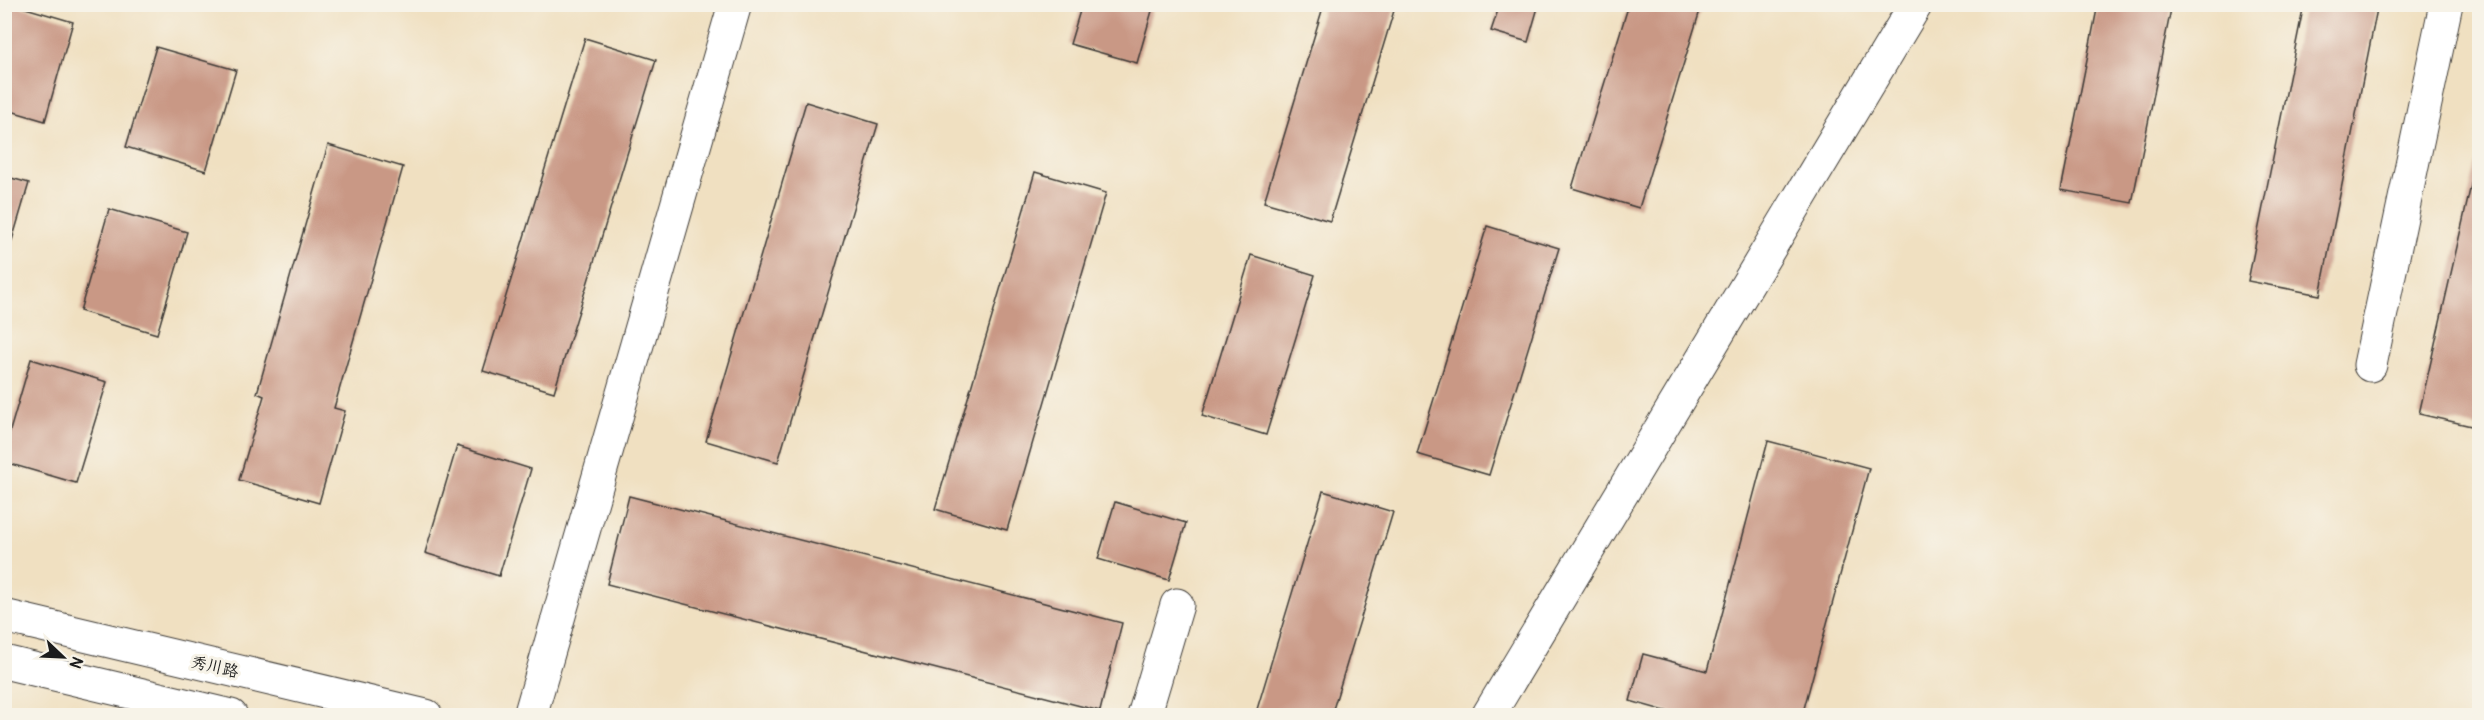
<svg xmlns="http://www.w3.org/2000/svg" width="2484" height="720" font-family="Pangolin,'LXGW WenKai TC',sans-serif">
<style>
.building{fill:#c99885}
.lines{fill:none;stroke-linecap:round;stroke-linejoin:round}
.minor-casing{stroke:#3c3935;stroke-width:35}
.major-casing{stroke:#3c3935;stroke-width:35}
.minor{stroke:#fff;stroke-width:33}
.major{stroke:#fff;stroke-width:33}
.labels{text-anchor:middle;stroke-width:6;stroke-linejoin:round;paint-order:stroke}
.street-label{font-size:16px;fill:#1c1c1c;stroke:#f7f3e8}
</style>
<rect width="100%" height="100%" fill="#f7f3e8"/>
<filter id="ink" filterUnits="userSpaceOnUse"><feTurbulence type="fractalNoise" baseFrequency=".0167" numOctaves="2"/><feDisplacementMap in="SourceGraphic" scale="12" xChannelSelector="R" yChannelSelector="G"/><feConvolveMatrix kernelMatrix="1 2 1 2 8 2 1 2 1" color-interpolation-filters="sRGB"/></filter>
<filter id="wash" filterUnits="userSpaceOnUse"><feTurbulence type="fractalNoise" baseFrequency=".008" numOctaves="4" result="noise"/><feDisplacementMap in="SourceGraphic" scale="24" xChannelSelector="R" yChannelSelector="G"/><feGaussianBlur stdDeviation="1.35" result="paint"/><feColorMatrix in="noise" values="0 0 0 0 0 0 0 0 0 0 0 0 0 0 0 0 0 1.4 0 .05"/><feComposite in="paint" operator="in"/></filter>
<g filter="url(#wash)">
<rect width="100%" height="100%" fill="#f0e0c1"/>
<g id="blocks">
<g class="building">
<polygon points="4,4 12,4 73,22 45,121 4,109"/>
<polygon points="1082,4 1154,4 1137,63 1070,44"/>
<polygon points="1324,4 1396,4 1330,221 1264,202"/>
<polygon points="1500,4 1539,4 1528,42 1491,31"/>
<polygon points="1629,4 1702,4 1639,208 1572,188"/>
<polygon points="2098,4 2172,4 2132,203 2061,190"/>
<polygon points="2304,4 2378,4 2320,295 2248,281"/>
<polygon points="585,38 656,60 554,392 483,371"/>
<polygon points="156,47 236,70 206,171 126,147"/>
<polygon points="806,102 878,124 778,462 706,441"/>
<polygon points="328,145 403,167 334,408 345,411 319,503 239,480 264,396 257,393"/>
<polygon points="2479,150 2480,150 2480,428 2419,414"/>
<polygon points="1035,172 1106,193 1007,530 935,509"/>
<polygon points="4,176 29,183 5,264 4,263"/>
<polygon points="109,209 187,232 157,334 80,311"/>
<polygon points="1487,226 1559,248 1489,475 1417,454"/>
<polygon points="1251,255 1315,275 1266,435 1202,416"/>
<polygon points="31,359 107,382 76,483 4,462 4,451"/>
<polygon points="1768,441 1869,468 1802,716 1683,716 1630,701 1643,654 1707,671"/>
<polygon points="457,446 531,469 499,576 425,553"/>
<polygon points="1323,491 1393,512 1331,716 1255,716"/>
<polygon points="629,496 1122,623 1100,711 607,584"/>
<polygon points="1115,502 1186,523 1169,580 1098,559"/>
</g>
</g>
</g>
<g filter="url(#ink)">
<use href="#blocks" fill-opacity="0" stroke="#3c3935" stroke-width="1.5"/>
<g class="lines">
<g class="minor-casing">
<g id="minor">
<polyline points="2370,365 2446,4"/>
<polyline points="530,716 735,4"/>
<polyline points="1144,716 1177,605"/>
<polyline points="1488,716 1916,4"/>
</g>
</g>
<g class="major-casing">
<g id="major">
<polyline points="4,616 426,716"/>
<polyline points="4,662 231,716"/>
</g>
</g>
<use href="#minor" class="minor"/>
<use href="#major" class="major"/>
</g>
</g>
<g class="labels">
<g class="street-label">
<text transform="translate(215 666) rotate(13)" y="6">秀川路</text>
</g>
</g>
<rect width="2484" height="720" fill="none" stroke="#f7f3e8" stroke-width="24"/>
<g transform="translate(63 657) rotate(113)" stroke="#f7f3e8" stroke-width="4.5" paint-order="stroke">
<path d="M0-4.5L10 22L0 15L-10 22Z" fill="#1c1c1c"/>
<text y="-9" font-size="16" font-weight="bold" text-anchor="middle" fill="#1c1c1c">N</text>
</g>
</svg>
